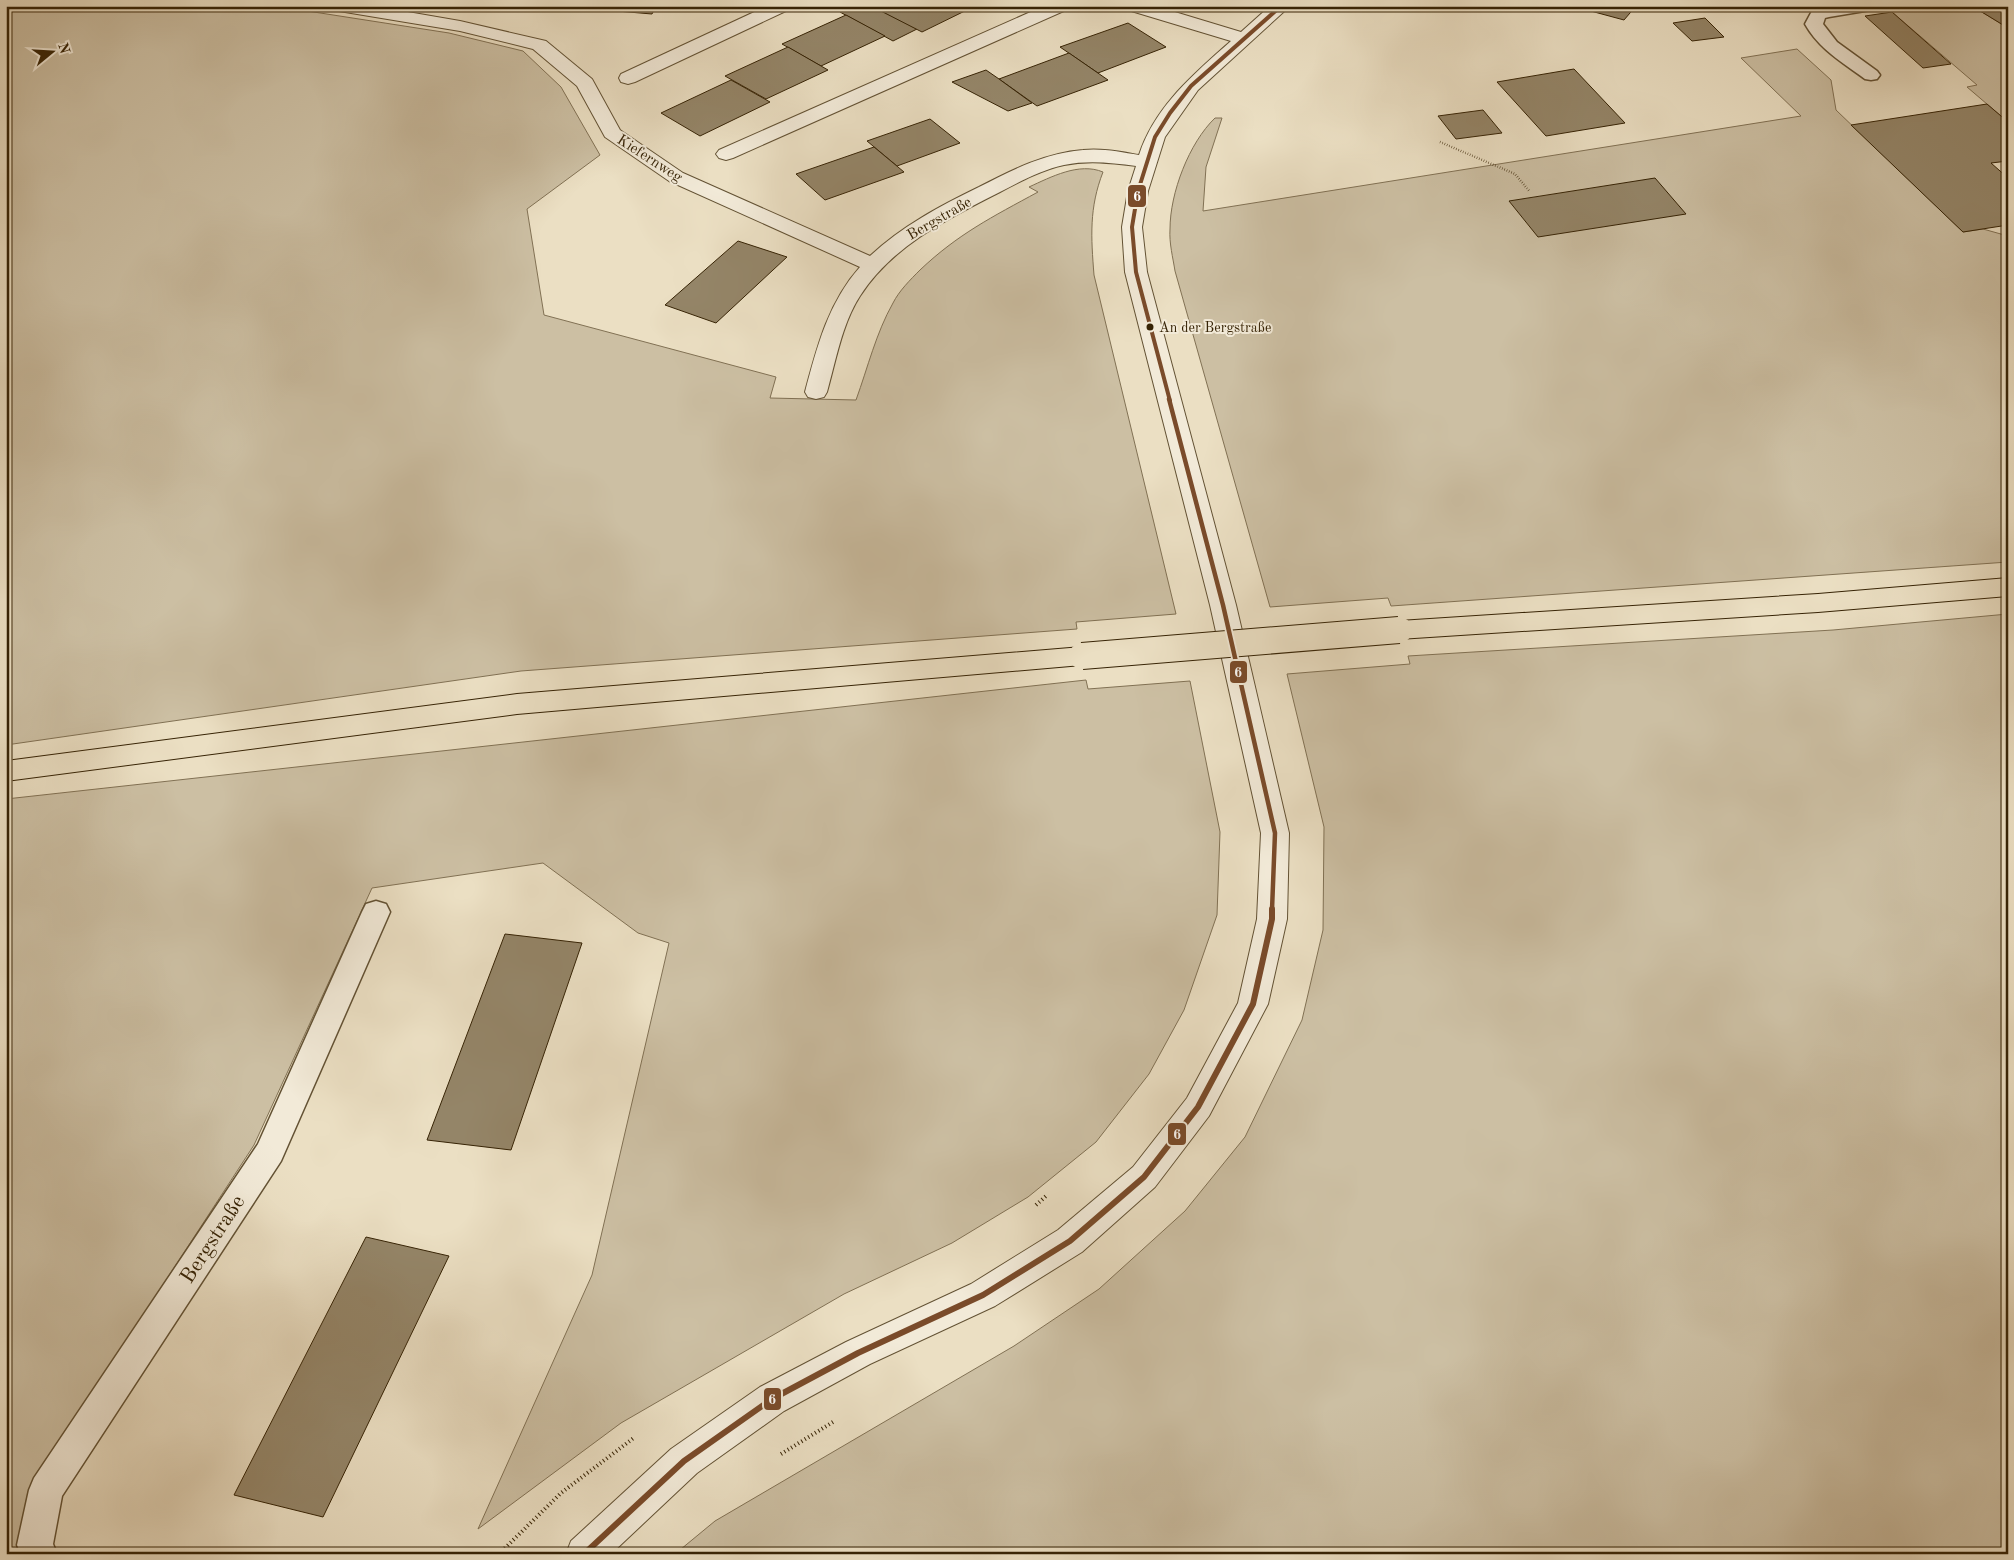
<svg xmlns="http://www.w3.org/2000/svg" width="2014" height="1560" font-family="'Old Standard TT',serif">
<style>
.green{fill:#ccbfa3;stroke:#817154}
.building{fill:#948568;stroke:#362305}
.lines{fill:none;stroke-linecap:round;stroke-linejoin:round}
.service-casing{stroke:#635234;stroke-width:3}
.minor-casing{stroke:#635234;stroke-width:2}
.primary-casing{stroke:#362305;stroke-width:2}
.path-far1{stroke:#362305;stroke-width:2.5;stroke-dasharray:0.5 2;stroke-linecap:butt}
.path{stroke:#362305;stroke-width:4;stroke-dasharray:1 3;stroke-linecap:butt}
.service{fill:#f2ead8;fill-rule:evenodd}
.minor{fill:#f2ead8;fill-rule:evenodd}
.primary{fill:#ebdfc3;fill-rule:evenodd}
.primary-bridge-casing{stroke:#362305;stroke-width:28;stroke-linecap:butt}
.primary-bridge{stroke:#ebdfc3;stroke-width:26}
.bus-1-far2-casing{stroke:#f2ead8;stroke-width:6}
.bus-1-far1-casing{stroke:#f2ead8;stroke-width:8}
.bus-1-casing{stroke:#f2ead8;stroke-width:10}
.bus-1-far2{stroke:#7a4b2a;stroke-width:4}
.bus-1-far1{stroke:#7a4b2a;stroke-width:4.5}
.bus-1{stroke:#7a4b2a;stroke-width:6}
.bus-dot{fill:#362305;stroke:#f2ead8;stroke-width:2}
.labels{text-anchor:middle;stroke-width:4;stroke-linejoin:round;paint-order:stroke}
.far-bus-label{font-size:14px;fill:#362305;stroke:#f2ead8;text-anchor:start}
.far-street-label{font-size:15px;fill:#362305;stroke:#f2ead8}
.near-street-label{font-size:21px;fill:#362305;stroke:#f2ead8}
.line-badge{stroke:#f2ead8;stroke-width:2}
.badge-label{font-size:14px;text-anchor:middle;font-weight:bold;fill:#fff}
</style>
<rect width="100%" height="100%" fill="#ebdfc3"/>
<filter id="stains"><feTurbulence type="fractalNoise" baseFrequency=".004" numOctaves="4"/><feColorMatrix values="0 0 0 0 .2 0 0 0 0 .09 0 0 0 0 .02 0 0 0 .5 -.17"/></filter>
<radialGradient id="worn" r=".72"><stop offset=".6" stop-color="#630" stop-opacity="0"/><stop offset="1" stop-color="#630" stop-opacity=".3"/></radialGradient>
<g class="green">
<path d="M 6,6 L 234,6 L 301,10 L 449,33 L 523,51 L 561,87 L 600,155 L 527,209 L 544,315 L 776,377 L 770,398 L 856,400 C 868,367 876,333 893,303 C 899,291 910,280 920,270 C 958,234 992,217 1038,192 L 1029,187 C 1051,177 1079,162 1103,172 C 1089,208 1091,237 1094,275 L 1176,614 L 1076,622 L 1077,629 L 521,671 L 6,745 Z"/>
<polygon points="1901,6 1972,6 2008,28 2008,122 1967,87 1977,85 1892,12"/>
<path d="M 1797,49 L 1831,80 L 1836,110 L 1963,232 L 1983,229 L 2008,236 L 2008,562 L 1391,606 L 1388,598 L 1270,607 L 1175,271 C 1173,258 1169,243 1170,229 C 1170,193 1189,143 1215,118 L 1222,118 L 1206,167 L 1203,211 L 1801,116 L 1741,58 Z"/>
<polygon points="2008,614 2008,1554 675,1554 715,1521 1014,1346 1099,1289 1185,1211 1245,1137 1302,1020 1323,930 1324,827 1287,674 1410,664 1408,656 1833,630"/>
<polygon points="1086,680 1088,689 1190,681 1220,832 1217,915 1184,1010 1149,1074 1096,1142 1028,1197 952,1243 844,1294 621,1423 478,1529 592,1275 669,943 638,933 543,863 372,888 254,1145 28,1492 15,1554 6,1554 6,799"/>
</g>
<g class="building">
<polygon points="595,6 656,6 652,14 593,9"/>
<polygon points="854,6 873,6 917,29 893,41 840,12"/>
<polygon points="883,6 975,6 922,32 877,9"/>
<polygon points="1590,6 1636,6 1624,20 1587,10"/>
<polygon points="1972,6 2008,6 2008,28"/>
<polygon points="1892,12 1951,64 1923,68 1865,16"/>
<polygon points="846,15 885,36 821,66 782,44"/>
<polygon points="1705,18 1724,37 1692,41 1673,23"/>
<polygon points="1128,23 1166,47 1098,73 1060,47"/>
<polygon points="788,47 828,70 766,99 725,76"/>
<polygon points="1069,53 1108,80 1037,106 999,79"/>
<polygon points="1574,69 1625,123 1546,136 1497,82"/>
<polygon points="986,70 999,79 1032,103 1008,111 952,82"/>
<polygon points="731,80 770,102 700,136 661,113"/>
<polygon points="1987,104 2008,122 2008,161 1991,163 2008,178 2008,225 1963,232 1851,125"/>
<polygon points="1483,110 1502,133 1456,139 1438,116"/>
<polygon points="930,119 960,143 897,166 867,141"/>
<polygon points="874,147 904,172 825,200 796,174"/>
<polygon points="1655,178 1686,214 1538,237 1509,201"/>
<polygon points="738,241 787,257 716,323 665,305"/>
<polygon points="505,934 582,943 511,1150 427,1140"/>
<polygon points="366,1237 449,1256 323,1517 234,1495"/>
</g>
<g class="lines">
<g class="service-casing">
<g id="service">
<path d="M 1829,6 L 1873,6 L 1871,10 L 1829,17 L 1825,18 L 1823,24 L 1837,42 L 1877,71 L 1880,75 L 1877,79 L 1871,80 L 1865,79 C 1842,62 1819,49 1805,24 L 1812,11 Z"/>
<polygon points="376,901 386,904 390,912 281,1161 62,1496 53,1544 57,1554 21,1554 17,1545 29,1490 34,1478 258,1144 362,912 366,904"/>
</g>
</g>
<g class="minor-casing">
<g id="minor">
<path d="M 330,6 L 373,6 L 460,21 L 546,41 L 592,79 L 620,130 L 683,173 L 870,256 C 902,226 940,206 979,187 C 1012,170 1045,153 1083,150 C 1102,148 1121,152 1139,155 C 1155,106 1194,74 1231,41 L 1128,10 L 1125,6 L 1155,6 L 1241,32 L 1270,6 L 1290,6 L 1198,90 L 1165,137 L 1148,191 L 1142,227 L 1147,272 L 1236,605 L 1289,833 L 1287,919 L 1268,1004 L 1209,1116 L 1155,1187 L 1082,1252 L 995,1306 L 870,1364 L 784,1411 L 697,1473 L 611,1554 L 566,1554 L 571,1541 L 671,1449 L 760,1387 L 846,1342 L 971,1284 L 1058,1230 L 1133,1167 L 1187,1098 L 1238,1003 L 1257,919 L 1261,833 L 1210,605 L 1125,272 L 1122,227 L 1128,191 L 1136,166 C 1112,163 1089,160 1064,165 C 1041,170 1019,182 998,193 C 947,219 892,246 860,296 C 842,324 836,360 827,392 L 824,397 L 816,399 L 808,397 L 805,392 C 817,347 828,303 860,267 L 669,181 L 605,137 L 577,86 L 533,49 L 460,31 L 339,11 L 333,10 Z"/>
<polygon points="767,6 791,6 788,10 635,82 628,84 621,82 619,78 621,74"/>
<polygon points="1044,6 1069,6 1066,10 733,158 726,160 719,158 716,154 719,150"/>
</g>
</g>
<g class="primary-casing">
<g id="primary">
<polygon points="2008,578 2008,596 1818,612 1399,639 1390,636 1386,630 1390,624 1399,621 1818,594"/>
<polygon points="1082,647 1091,650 1095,656 1091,662 1082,665 517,714 6,781 6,761 517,694"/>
</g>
</g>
<polyline class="path-far1" points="1440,142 1515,174 1530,192"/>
<g class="path">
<polyline points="1036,1205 1046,1196"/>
<polyline points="781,1454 833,1422"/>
<polyline points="499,1554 561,1493 635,1437"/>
</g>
<use href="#service" class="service"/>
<use href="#minor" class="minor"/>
<use href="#primary" class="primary"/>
<g class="primary-bridge-casing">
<polyline id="primary-bridge" points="1082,656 1399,630"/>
</g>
<use href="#primary-bridge" class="primary-bridge"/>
<g class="bus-1-far2-casing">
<polyline id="bus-1-far2" points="1170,401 1136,272 1132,227 1138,191 1155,137 1170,113 1191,86 1281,6"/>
</g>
<g class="bus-1-far1-casing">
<polyline id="bus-1-far1" points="1169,399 1223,605 1275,833 1272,910"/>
</g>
<g class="bus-1-casing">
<polyline id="bus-1" points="584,1554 684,1461 772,1399 858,1353 983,1295 1070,1241 1144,1177 1198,1107 1253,1004 1272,919 1272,909"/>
</g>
<use href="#bus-1-far2" class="bus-1-far2"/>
<use href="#bus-1-far1" class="bus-1-far1"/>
<use href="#bus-1" class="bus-1"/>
</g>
<circle class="bus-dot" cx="1150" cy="327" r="4.5"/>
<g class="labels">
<g class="far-bus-label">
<text x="1159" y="332">An der Bergstraße</text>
</g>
<g class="far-street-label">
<text transform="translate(650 158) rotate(33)" y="5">Kiefernweg</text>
<text transform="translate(939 218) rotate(-30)" y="5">Bergstraße</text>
</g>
<g class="near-street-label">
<text transform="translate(212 1239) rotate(-57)" y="7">Bergstraße</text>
</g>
</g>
<g class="line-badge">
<rect x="1127" y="184" width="20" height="24" rx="5" fill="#7a4b2a"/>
<rect x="1229" y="660" width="19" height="24" rx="5" fill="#7a4b2a"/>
<rect x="1167" y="1122" width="20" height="24" rx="5" fill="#7a4b2a"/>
<rect x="763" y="1387" width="19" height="24" rx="5" fill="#7a4b2a"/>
</g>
<g class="badge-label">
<text x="1137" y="201">6</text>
<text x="1238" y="677">6</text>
<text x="1177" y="1139">6</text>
<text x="772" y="1404">6</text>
</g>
<rect width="2014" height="1560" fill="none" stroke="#ebdfc3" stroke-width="25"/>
<rect x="8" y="8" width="1999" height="1545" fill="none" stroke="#362305" stroke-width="2.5"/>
<rect x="12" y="12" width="1989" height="1535" fill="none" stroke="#362305"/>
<g transform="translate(52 52) rotate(72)" stroke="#f2ead8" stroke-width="4" paint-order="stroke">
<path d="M0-4L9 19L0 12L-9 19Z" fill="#362305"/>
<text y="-8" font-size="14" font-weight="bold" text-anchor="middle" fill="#362305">N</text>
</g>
<rect width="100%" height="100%" filter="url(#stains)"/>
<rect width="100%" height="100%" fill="url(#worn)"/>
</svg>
